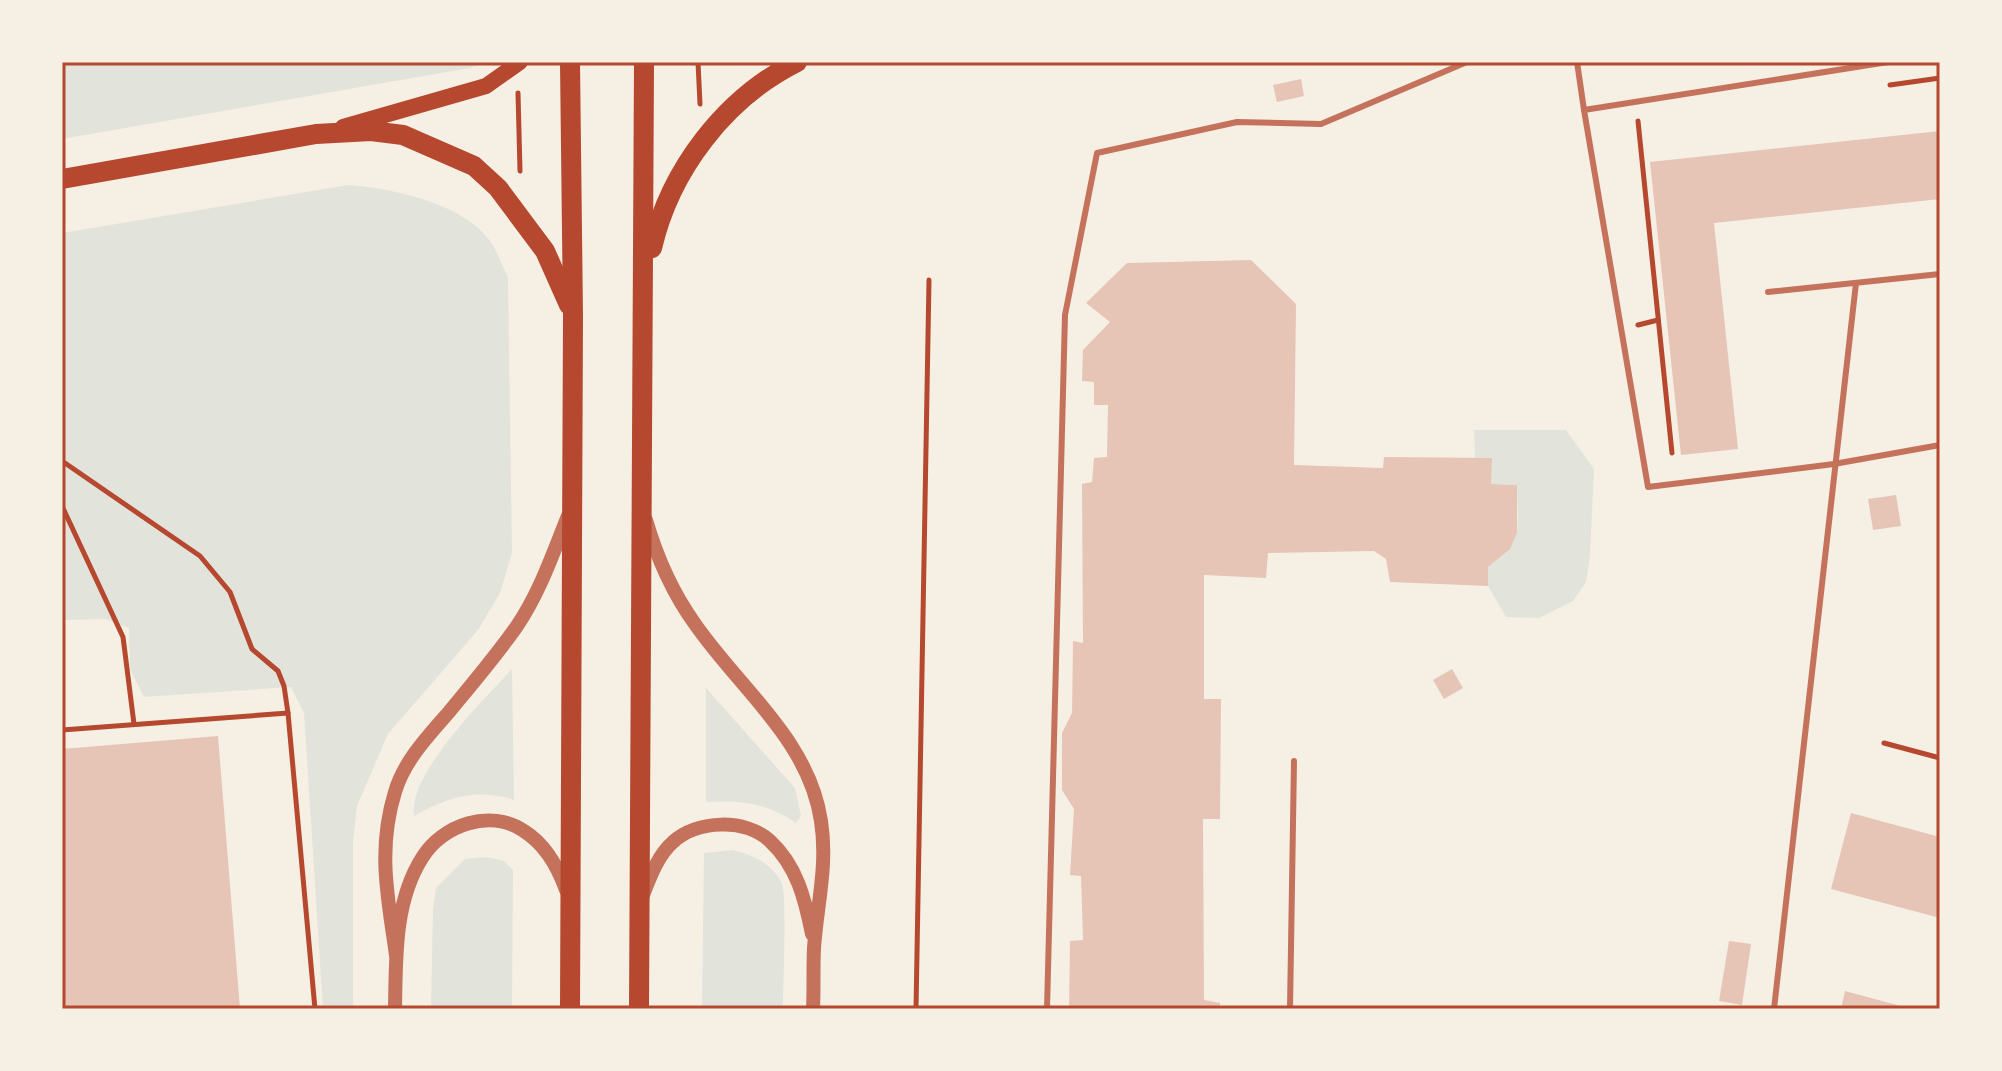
<svg xmlns="http://www.w3.org/2000/svg" width="2002" height="1071" font-family="Arial,sans-serif">
<style>
.green{fill:#e2e4dc}
.building{fill:#e6c5b7}
.lines{fill:none;stroke-linecap:round;stroke-linejoin:round}
.path{stroke:#b5482f;stroke-width:5}
.service{stroke:#c5725c;stroke-width:6}
.tertiary{stroke:#c5725c;stroke-width:14}
.secondary{stroke:#b5482f;stroke-width:16}
.primary{stroke:#b5482f;stroke-width:20}
.neatline{fill:none;stroke:#b5482f;stroke-width:3}
</style>
<rect width="100%" height="100%" fill="#f6efe4"/>
<g class="green">
<polygon points="62,62 485,62 470,68 62,139"/>
<path d="M 348,185 C 392,188 465,204 491,242 C 498,253 502,266 508,277 L 512,553 L 500,593 L 478,630 L 388,734 L 357,806 L 353,842 L 353,1009 L 323,1009 L 304,713 L 291,687 L 144,697 L 130,669 L 129,628 L 105,619 L 62,620 L 62,233 Z"/>
<path d="M 1474,430 L 1566,430 L 1594,469 L 1590,556 L 1586,582 L 1573,601 L 1539,618 L 1506,617 L 1488,586 L 1488,567 C 1525,539 1517,528 1517,485 L 1491,484 L 1475,458 Z"/>
<path d="M 512,669 L 514,800 C 475,788 449,797 414,816 C 408,773 484,700 512,669 Z"/>
<path d="M 706,688 L 795,788 L 801,816 L 796,823 C 766,803 741,800 706,802 Z"/>
<path d="M 732,850 C 752,854 773,864 782,884 C 787,895 783,989 783,1009 L 702,1009 L 704,853 Z"/>
<polygon points="486,857 504,861 513,870 512,1009 431,1009 433,909 436,888 465,859"/>
</g>
<g class="building">
<polygon points="1301,79 1304,96 1277,102 1273,85"/>
<polygon points="1940,131 1940,199 1714,223 1738,449 1681,455 1650,162"/>
<polygon points="1251,260 1296,304 1294,465 1383,468 1384,457 1492,458 1491,484 1517,485 1517,533 1510,549 1488,567 1488,586 1390,582 1386,559 1374,551 1268,553 1266,578 1204,575 1204,699 1221,699 1220,819 1203,819 1204,1000 1220,1003 1220,1009 1069,1009 1070,941 1083,940 1081,876 1070,875 1074,809 1062,790 1062,733 1072,713 1073,641 1083,643 1082,484 1092,482 1094,458 1107,457 1108,405 1094,405 1094,382 1082,381 1083,350 1110,322 1086,303 1127,263"/>
<polygon points="1896,495 1901,526 1873,530 1868,499"/>
<polygon points="1452,669 1463,688 1444,699 1433,680"/>
<polygon points="218,736 240,1009 62,1009 62,749"/>
<polygon points="1851,813 1940,837 1940,918 1831,889"/>
<polygon points="1729,941 1751,944 1742,1005 1719,1001"/>
<polygon points="1845,991 1908,1008 1908,1009 1841,1009"/>
</g>
<g class="lines">
<g class="path">
<polyline points="698,62 700,104"/>
<polyline points="1890,85 1940,78"/>
<polyline points="518,93 520,171"/>
<polyline points="1638,121 1672,453"/>
<polyline points="1638,325 1658,320"/>
<polyline points="62,461 200,556 230,592 252,649 278,671 284,686 288,713 315,1009"/>
<polyline points="62,506 123,637 134,724"/>
<polyline points="62,730 288,713"/>
<polyline points="1884,743 1940,758"/>
<polyline points="916,1009 929,280"/>
</g>
<g class="service">
<polyline points="1577,62 1584,110 1888,62"/>
<polyline points="1584,110 1648,487 1834,464 1940,445"/>
<polyline points="1768,292 1940,274"/>
<polyline points="1047,1009 1065,315 1097,153 1237,122 1321,124 1467,62"/>
<polyline points="1290,1009 1294,761"/>
<polyline points="1774,1009 1856,283"/>
</g>
<g class="tertiary">
<path d="M 646,520 C 657,558 672,592 695,624 C 740,689 809,740 821,821 C 828,865 817,905 814,948 C 813,968 814,989 813,1009"/>
<path d="M 643,895 C 650,877 658,855 673,842 C 697,820 745,818 770,841 C 797,866 805,899 812,934"/>
<path d="M 396,955 C 388,898 377,850 395,792 C 404,761 428,736 449,712 C 472,684 496,656 517,626 C 540,592 553,553 568,516"/>
<path d="M 395,1009 C 396,959 394,902 422,858 C 442,825 490,808 524,831 C 546,845 558,867 566,890"/>
</g>
<polyline class="secondary" points="343,127 486,86 520,62"/>
<g class="primary">
<polyline points="570,62 573,316 570,1009"/>
<polyline points="62,179 316,134 371,131 403,135 474,166 498,188 545,251 569,305"/>
<path d="M 652,248 C 670,170 725,98 797,62"/>
<polyline points="639,1009 644,62"/>
</g>
</g>
<rect width="2002" height="1071" fill="none" stroke="#f6efe4" stroke-width="128"/>
<rect x="64" y="64" width="1874" height="943" class="neatline"/>
</svg>
